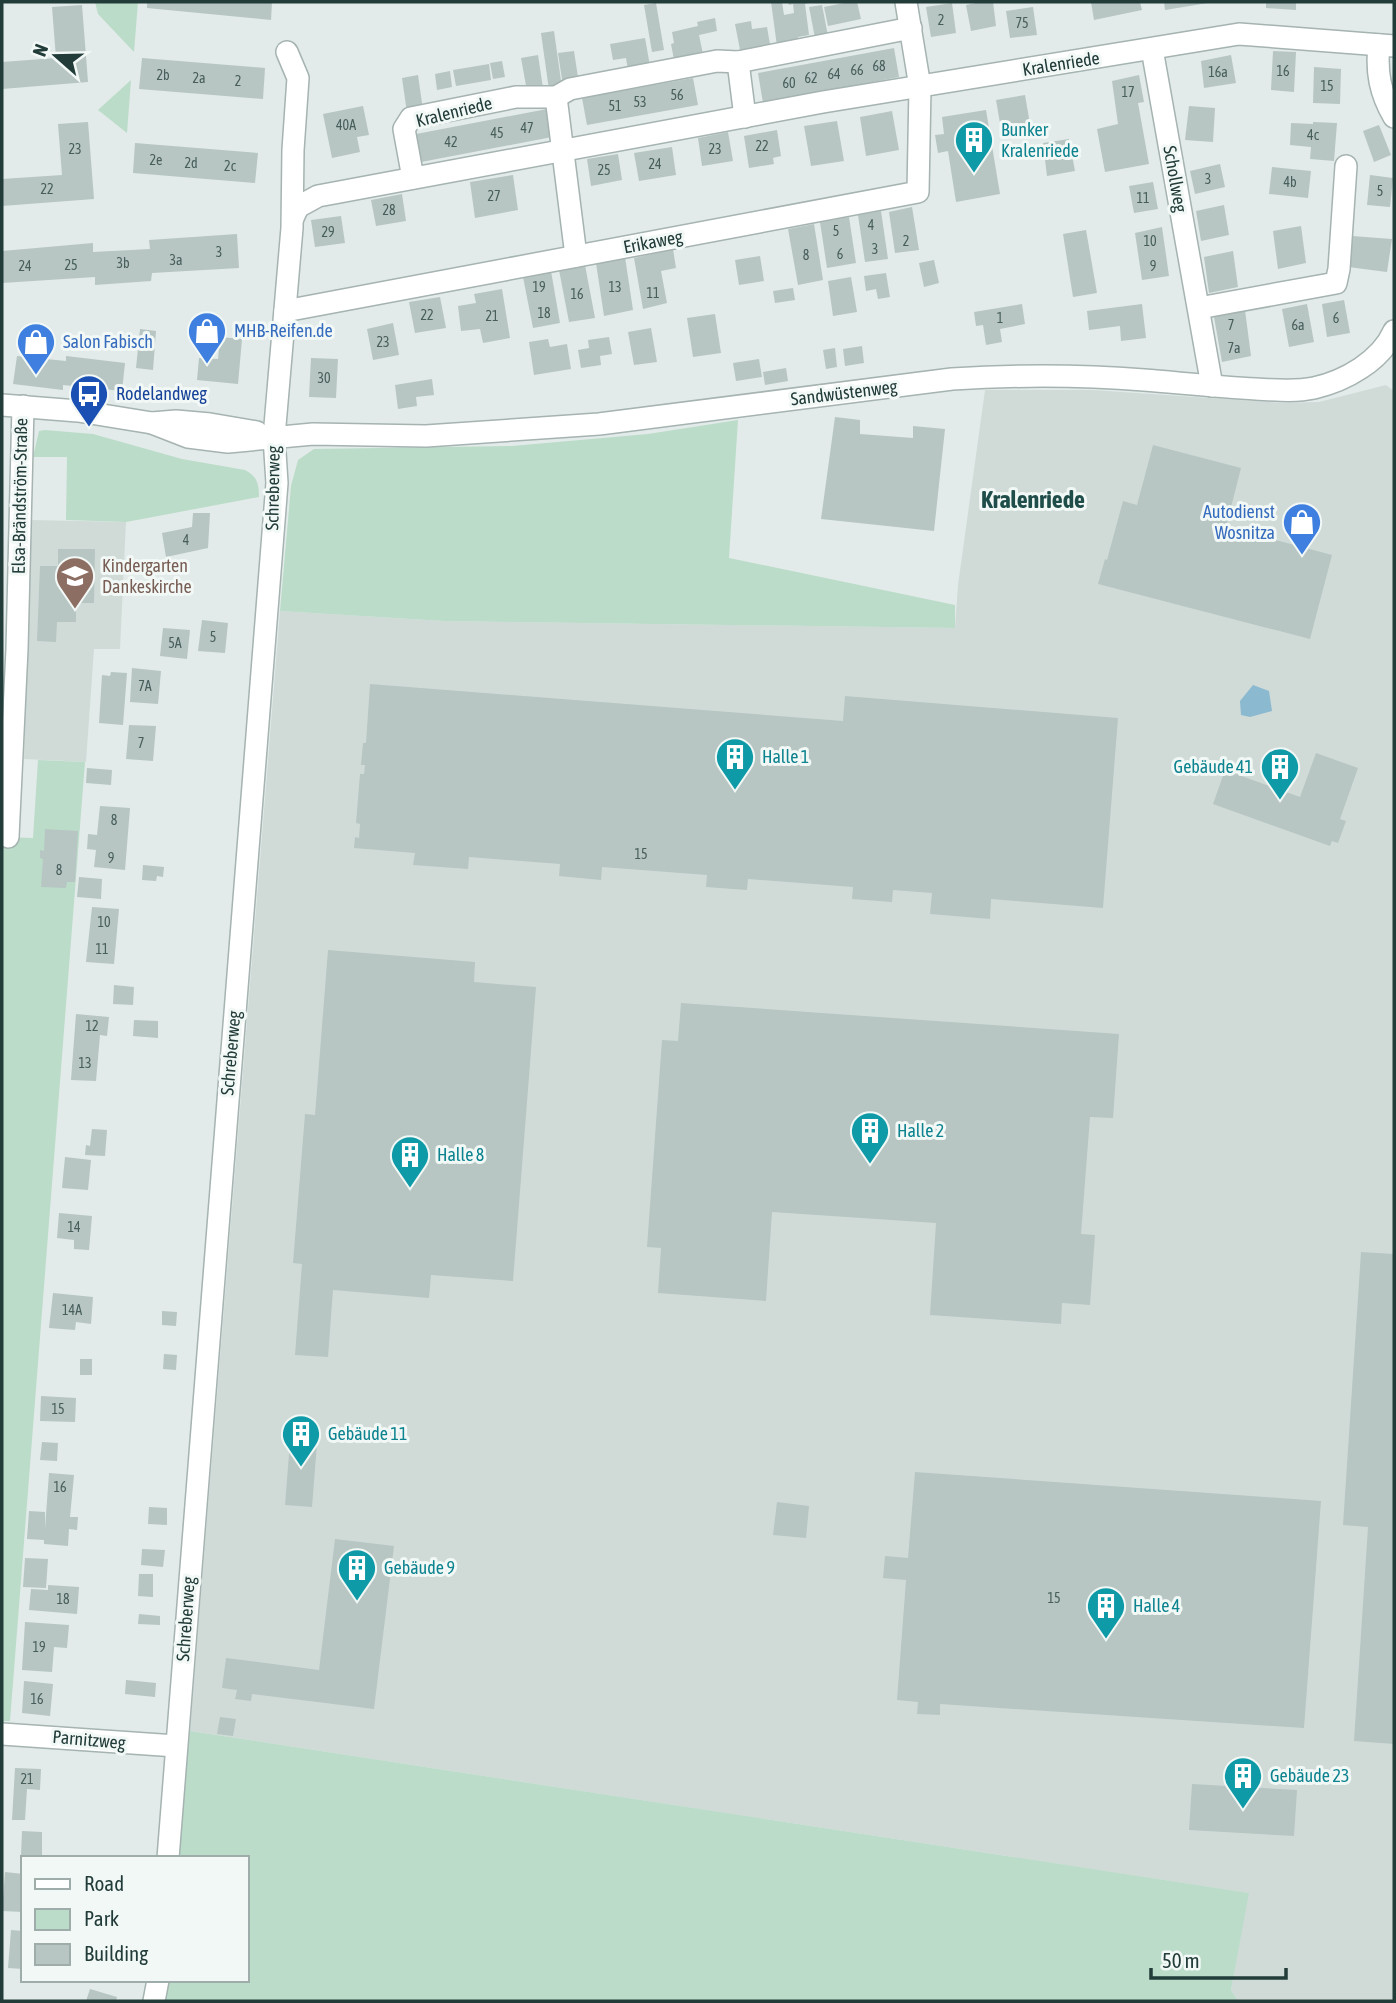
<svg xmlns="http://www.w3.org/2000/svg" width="1396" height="2003" font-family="'Asap Condensed',sans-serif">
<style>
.built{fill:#d0dbd8}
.green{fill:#bbdcc9}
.water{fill:#8bb9cf}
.building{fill:#b7c6c2}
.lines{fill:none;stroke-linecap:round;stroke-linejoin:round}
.minor-casing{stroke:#a5b3b1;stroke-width:24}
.minor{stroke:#fff;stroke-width:21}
.labels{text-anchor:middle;stroke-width:6;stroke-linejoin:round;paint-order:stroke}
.number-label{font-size:14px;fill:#475e5b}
.street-label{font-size:18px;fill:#223c39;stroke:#f2f8f6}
.culture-label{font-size:18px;fill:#0d838f;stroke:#f2f8f6;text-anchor:start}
.shop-label{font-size:18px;fill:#366cbe;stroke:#f2f8f6;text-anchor:start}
.transit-label{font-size:18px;fill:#164399;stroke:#f2f8f6;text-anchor:start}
.education-label{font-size:18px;fill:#785e54;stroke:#f2f8f6;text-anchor:start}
.district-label{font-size:24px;font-weight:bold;fill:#1f4d49;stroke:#f2f8f6}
</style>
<rect width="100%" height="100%" fill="#e2ebe9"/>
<g class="built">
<polygon points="1386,385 1394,391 1394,2001 1238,2001 1231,1990 1248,1893 190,1731 280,611 444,621 955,628 958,585 985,390 1093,390 1283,403 1319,402"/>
<polygon points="31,520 126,522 120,649 94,649 86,762 24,759"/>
</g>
<g class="green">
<polygon points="95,2 138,2 134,52 98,14"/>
<polygon points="131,80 127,133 98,110"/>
<polygon points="738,420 729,558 955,605 955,628 444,621 280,611 291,486 298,460 314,449 512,446 648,434"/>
<path d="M 45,430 L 93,434 L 182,459 L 245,470 C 257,476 259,484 259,497 L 126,522 L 66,520 L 67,457 L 33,457 L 39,431 Z"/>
<polygon points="38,760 85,762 10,1721 2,1721 2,837 33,838"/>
<polygon points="190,1731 1249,1893 1231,1990 1238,2001 162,2001 166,1980 247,1980 247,1858 178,1858"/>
</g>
<polygon class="water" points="1253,685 1269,691 1272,711 1250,717 1241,715 1240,701"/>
<g class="building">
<polygon points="147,2 272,2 271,20 147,8"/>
<polygon points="771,2 782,2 784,15 794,13 793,4 789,5 788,2 812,2 805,4 809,35 798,37 798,42 777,46"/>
<polygon points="849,2 857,2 861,19 828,26 824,7"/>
<polygon points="981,2 993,2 996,26 971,31 966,5"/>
<polygon points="1091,2 1140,2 1142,10 1094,20"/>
<polygon points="1164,2 1208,2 1208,3 1165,10"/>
<polygon points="1266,2 1296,2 1296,10 1266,8"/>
<polygon points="656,3 664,50 652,52 644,5"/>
<polygon points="952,3 956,33 931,37 926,7"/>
<polygon points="82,5 88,82 2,89 2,62 56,58 52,7"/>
<polygon points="822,5 828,36 815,38 809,7"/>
<polygon points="1033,7 1037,35 1010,38 1006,11"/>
<polygon points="715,18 717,31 699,35 704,59 675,65 671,44 674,43 672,32 698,26 697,22"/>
<polygon points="751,21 752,29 767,27 771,50 741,55 735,24"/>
<polygon points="554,31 562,88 549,90 541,33"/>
<polygon points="645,38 650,66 628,70 626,58 613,60 610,44"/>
<polygon points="894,48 899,77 763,103 758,73"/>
<polygon points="574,51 579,84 563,86 558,53"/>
<polygon points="1273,51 1296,52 1294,92 1271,90"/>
<polygon points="538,55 543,88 527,91 521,58"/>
<polygon points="1231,55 1236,83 1204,88 1201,61"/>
<polygon points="142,58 265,68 263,99 139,89"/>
<polygon points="502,61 505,77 493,79 490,63"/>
<polygon points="489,64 491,80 456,86 453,70"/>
<polygon points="1314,67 1341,69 1340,104 1313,103"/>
<polygon points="450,71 452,87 437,90 435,74"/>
<polygon points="418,75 423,110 407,113 402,78"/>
<polygon points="1139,75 1144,102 1138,103 1149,164 1105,172 1097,129 1118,124 1112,81"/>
<polygon points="693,78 698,105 587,125 582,98"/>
<polygon points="1025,95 1030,124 1001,129 996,100"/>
<polygon points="363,106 369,135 357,137 360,152 332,158 323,114"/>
<polygon points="1189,106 1215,108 1213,142 1185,140"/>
<polygon points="547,109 552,137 416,163 411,135"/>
<polygon points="986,110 1000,194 956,202 948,151 938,153 935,135 944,134 942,117"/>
<polygon points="892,111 899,150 866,156 860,117"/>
<polygon points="837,121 844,161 811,166 804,126"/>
<polygon points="88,122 94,199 2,206 2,179 62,175 58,124"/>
<polygon points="1313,122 1337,123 1334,161 1310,159 1311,147 1290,145 1291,123 1313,124"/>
<polygon points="1379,125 1391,155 1374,162 1363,131"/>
<polygon points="777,130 781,156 773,158 774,164 749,168 744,136"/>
<polygon points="728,132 733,161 702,166 698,138"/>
<polygon points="1069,139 1075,171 1047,176 1043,143"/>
<polygon points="135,143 258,153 255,183 133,173"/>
<polygon points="672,147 676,175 639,181 634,153"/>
<polygon points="618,154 622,180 591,186 587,159"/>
<polygon points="1220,164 1225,187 1195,194 1190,171"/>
<polygon points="1272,167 1311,171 1308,198 1269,194"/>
<polygon points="513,175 518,210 475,218 470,182"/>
<polygon points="1370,175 1393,178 1390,207 1367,205"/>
<polygon points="1153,182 1158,209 1134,213 1129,186"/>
<polygon points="402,194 406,221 376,226 371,200"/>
<polygon points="1224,205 1229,235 1201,241 1196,211"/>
<polygon points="912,207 919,250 895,253 889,212"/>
<polygon points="881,211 888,259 865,262 858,215"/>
<polygon points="341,216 345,243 315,247 311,220"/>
<polygon points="849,217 856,263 827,268 820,222"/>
<polygon points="814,224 823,280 798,285 788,229"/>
<polygon points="1301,226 1306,263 1278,269 1273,231"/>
<polygon points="1162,227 1169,276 1142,280 1135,233"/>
<polygon points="1086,230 1097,293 1073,297 1063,234"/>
<polygon points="237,234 239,268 152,273 151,281 95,285 95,277 2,283 2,251 93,243 93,252 150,249 149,240"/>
<polygon points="1352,236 1392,239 1387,272 1348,267"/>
<polygon points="673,249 676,268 661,271 667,303 643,309 634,258"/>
<polygon points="1233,251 1238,287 1209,293 1204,257"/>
<polygon points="760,256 764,281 739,285 735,260"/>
<polygon points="625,257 633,310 604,316 596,263"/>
<polygon points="934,260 939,283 924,287 919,263"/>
<polygon points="585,265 595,318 569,322 559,270"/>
<polygon points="551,271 560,323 533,328 523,277"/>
<polygon points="886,273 890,297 878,299 876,289 866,291 864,276"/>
<polygon points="851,277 857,312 833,316 828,281"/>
<polygon points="793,288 795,300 775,303 773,291"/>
<polygon points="502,289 510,338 483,343 480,329 461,331 458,306 476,303 474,294"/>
<polygon points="440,297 446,328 415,333 409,302"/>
<polygon points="1344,300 1350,333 1327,337 1322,304"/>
<polygon points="1022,304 1025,324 1000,329 1002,342 986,345 983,325 976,326 974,312"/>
<polygon points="1142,304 1146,338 1121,341 1120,326 1089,330 1087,311"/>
<polygon points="1307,304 1314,342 1289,347 1282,309"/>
<polygon points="1245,310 1251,356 1222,362 1214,317"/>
<polygon points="715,314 721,353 693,357 687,318"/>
<polygon points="393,323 399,355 373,360 367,329"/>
<polygon points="651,328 657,362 634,365 628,332"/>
<polygon points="140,329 156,331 153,370 136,368"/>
<polygon points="220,337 242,339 238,384 197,380 199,358 218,359"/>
<polygon points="609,337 612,354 600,356 601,365 581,368 578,350 589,348 588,340"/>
<polygon points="548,339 550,347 567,344 571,369 534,375 529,342"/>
<polygon points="862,346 864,363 845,366 843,349"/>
<polygon points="835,348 837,367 826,369 823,350"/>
<polygon points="17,356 66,361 66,356 125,363 122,391 63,385 63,390 13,384"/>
<polygon points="311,358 338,359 336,398 309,397"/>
<polygon points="759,359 762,377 736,381 733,363"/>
<polygon points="786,368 788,381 765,385 763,372"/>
<polygon points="432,379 434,395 416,397 417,406 398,409 395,385"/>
<polygon points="835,417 860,420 860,434 913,438 913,426 945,429 934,531 821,519"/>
<polygon points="1153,445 1241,468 1226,527 1332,555 1310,639 1098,584 1105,559 1107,560 1123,501 1137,505"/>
<polygon points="193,513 210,513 208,548 166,557 162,533 192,527"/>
<polygon points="58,549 95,549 94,603 76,603 76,622 57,622 56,642 37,641 40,566 58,566"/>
<polygon points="202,620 228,623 225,653 198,651"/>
<polygon points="163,628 190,630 187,659 160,656"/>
<polygon points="132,668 161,671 158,704 130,702"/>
<polygon points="111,672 127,673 123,725 99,723 102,675 110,676"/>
<polygon points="370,684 843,721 845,696 1118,718 1103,908 991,899 990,919 930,914 932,893 893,890 892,902 852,899 853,887 748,879 747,890 706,887 707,875 602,867 601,880 559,876 560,864 469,857 468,869 413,865 415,853 354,848 355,837 359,838 360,824 356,823 360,774 364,774 365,765 361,765 363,743 366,743"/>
<polygon points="129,725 156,726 153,761 126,759"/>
<polygon points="1316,753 1358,768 1340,819 1346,821 1338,843 1332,841 1330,846 1213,804 1225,770 1300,797"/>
<polygon points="87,768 112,770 111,785 86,783"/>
<polygon points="100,806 130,808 125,870 94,867 96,850 87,849 88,834 97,835"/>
<polygon points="45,829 78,831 75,882 67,882 66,888 41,887 43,859 40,858 40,850 44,851"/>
<polygon points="143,865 164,867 163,877 157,876 156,881 142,880"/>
<polygon points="79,877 102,879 101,899 77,897"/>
<polygon points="92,907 119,909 114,964 86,962"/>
<polygon points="328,950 475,962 474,982 536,987 513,1281 431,1275 429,1298 333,1290 328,1357 295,1355 302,1264 293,1263 305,1114 315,1115"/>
<polygon points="114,985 134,987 133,1005 113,1004"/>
<polygon points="681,1003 1119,1034 1113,1118 1090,1117 1081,1234 1095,1235 1090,1305 1062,1303 1061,1324 930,1315 936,1223 772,1212 766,1301 658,1293 661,1248 647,1247 662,1040 678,1041"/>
<polygon points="76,1014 109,1017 107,1036 100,1035 96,1081 71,1080"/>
<polygon points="134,1020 158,1021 158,1038 133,1036"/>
<polygon points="92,1129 107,1130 105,1156 85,1155 86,1145 90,1146"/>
<polygon points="65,1157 91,1160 88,1190 62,1188"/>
<polygon points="59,1213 92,1216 89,1250 74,1249 74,1240 57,1238"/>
<polygon points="1361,1252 1394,1254 1394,1744 1354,1741 1368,1527 1343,1525"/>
<polygon points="53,1293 93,1297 91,1324 76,1322 75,1330 49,1328"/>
<polygon points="162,1311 177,1312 176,1326 162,1325"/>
<polygon points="164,1354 177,1355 176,1370 163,1369"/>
<rect x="80" y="1359" width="12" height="16"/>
<polygon points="41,1396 76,1398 75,1422 40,1421"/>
<polygon points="291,1429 318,1431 312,1507 285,1505"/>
<polygon points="42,1442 58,1443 57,1461 40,1460"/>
<polygon points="915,1472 1321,1501 1304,1728 940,1704 940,1715 917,1714 918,1702 897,1700 906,1580 883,1578 885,1556 908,1558"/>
<polygon points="49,1473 74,1475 70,1517 78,1517 77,1530 69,1529 68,1546 44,1544 44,1540 27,1539 29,1511 45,1512 45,1529"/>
<polygon points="777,1502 809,1506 806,1538 773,1535"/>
<polygon points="149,1507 167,1508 167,1525 148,1524"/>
<polygon points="335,1539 394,1546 374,1709 252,1694 251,1701 235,1699 237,1690 222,1688 226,1658 319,1670"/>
<polygon points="142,1549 165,1550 163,1567 141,1565"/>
<polygon points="25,1558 48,1559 46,1588 23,1587"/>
<polygon points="139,1574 153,1574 153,1597 138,1596"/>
<polygon points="48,1585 79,1587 77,1614 29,1610 31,1589 48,1590"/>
<polygon points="139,1614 160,1616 160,1625 138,1624"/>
<polygon points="25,1622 69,1625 67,1648 54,1647 52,1672 22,1670"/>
<polygon points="126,1680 156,1683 155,1697 125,1694"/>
<polygon points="24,1681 53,1684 50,1716 22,1713"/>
<polygon points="220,1717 236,1719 233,1736 217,1734"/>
<polygon points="15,1768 41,1769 40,1790 27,1789 25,1820 12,1820"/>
<polygon points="1192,1784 1297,1790 1294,1836 1189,1830"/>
<polygon points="22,1831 42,1832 42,1856 21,1856"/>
<polygon points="5,1872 23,1874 23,1912 2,1911"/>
<polygon points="11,1930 23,1931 23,1969 8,1968"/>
<polygon points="90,1989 117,1997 116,2001 86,2001"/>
</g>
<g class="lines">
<g class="minor-casing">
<g id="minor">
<path d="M 1379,45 C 1376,72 1380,93 1394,117"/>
<polyline points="1152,49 1212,386"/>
<polyline points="738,62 745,117"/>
<polyline points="556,97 576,256"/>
<polyline points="413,178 404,129 411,118 516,97 556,97 570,89 717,61 738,62 911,28"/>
<polyline points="293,218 298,207 318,196 823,102 1239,34 1394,46"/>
<polyline points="1199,308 1336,283 1339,269 1346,166"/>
<polyline points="285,311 918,192 920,87 906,2"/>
<polyline points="2,405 78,411 152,423 176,421 210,424 257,432"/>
<path d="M 152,423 L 188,437 L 228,442 L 313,434 L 426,436 L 599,424 L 952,379 C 1016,375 1080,375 1144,380 C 1181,383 1219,387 1256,389 C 1275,390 1295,392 1314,388 C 1345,381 1381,361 1394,331"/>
<polyline points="8,837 17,649 23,406"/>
<polyline points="2,1734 176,1746"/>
<polyline points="168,1858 277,483 274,437 292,228 293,150 298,78 287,52"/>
<polyline points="154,2001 158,1980"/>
</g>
</g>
<use href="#minor" class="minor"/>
</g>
<defs>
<g id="building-pin" transform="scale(2.0125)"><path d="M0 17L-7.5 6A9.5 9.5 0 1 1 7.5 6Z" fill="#0f9aa8" stroke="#f2f8f6"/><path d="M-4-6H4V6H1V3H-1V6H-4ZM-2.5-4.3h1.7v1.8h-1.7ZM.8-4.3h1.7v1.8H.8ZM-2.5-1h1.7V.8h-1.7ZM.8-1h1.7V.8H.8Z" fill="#fff"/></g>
<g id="shop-pin" transform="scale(2.0125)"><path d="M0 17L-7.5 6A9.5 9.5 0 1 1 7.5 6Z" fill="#3f7fe0" stroke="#f2f8f6"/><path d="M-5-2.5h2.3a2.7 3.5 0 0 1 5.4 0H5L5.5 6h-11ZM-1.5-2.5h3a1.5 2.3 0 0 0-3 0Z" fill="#fff"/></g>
<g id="bus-pin" transform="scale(2.0125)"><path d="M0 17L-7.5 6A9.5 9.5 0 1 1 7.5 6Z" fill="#1a4fb4" stroke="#f2f8f6"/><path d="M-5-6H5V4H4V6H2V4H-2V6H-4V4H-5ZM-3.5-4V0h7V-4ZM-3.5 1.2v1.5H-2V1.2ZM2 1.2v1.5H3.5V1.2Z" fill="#fff"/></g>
<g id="school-pin" transform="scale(2.0125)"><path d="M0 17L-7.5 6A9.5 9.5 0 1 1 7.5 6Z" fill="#8d6e63" stroke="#f2f8f6"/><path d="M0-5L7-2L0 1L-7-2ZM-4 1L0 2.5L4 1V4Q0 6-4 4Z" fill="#fff"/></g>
</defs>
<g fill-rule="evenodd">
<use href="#building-pin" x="974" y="140"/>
<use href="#shop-pin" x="207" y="331"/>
<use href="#shop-pin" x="36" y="342"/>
<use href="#bus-pin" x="89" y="394"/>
<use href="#shop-pin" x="1302" y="522"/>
<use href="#school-pin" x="75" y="576"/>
<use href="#building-pin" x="735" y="757"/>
<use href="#building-pin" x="1280" y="767"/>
<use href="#building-pin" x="870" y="1131"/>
<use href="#building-pin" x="410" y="1155"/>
<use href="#building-pin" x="301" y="1434"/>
<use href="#building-pin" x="357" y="1568"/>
<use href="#building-pin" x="1106" y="1606"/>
<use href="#building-pin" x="1243" y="1776"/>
</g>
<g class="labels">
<g class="number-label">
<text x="941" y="25">2</text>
<text x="1022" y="28">75</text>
<text x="879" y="71">68</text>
<text x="857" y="75">66</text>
<text x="1283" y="76">16</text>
<text x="1218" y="77">16a</text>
<text x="834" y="79">64</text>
<text x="163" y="80">2b</text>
<text x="199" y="83">2a</text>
<text x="811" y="83">62</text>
<text x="238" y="86">2</text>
<text x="789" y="88">60</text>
<text x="1327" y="91">15</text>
<text x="1128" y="97">17</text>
<text x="677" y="100">56</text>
<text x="640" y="107">53</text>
<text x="615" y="111">51</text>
<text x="346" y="130">40A</text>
<text x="527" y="133">47</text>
<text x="497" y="138">45</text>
<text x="1313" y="140">4c</text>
<text x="451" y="147">42</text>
<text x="762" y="151">22</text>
<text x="75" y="154">23</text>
<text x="715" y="154">23</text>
<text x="156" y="165">2e</text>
<text x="191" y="168">2d</text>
<text x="655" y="169">24</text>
<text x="230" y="171">2c</text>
<text x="604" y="175">25</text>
<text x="1208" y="184">3</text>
<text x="1290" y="187">4b</text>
<text x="47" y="194">22</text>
<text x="1380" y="196">5</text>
<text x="494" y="201">27</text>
<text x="1143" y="203">11</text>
<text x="389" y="215">28</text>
<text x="871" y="230">4</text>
<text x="836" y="236">5</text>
<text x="328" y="237">29</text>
<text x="906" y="246">2</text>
<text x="1150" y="246">10</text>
<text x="875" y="254">3</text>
<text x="219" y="257">3</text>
<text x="840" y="259">6</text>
<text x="806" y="260">8</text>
<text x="176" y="265">3a</text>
<text x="123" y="268">3b</text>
<text x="71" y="270">25</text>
<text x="25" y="271">24</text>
<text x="1153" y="271">9</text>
<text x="539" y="292">19</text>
<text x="615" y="292">13</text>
<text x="653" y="298">11</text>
<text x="577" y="299">16</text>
<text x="544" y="318">18</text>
<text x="427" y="320">22</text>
<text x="492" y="321">21</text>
<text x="1000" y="323">1</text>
<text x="1336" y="323">6</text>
<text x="1231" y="330">7</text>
<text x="1298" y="330">6a</text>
<text x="383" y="347">23</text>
<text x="1234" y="353">7a</text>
<text x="324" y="383">30</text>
<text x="186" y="545">4</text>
<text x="213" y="642">5</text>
<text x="175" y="648">5A</text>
<text x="145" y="691">7A</text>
<text x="141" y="748">7</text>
<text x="114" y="825">8</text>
<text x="641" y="859">15</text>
<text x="111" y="863">9</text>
<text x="59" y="875">8</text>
<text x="104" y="927">10</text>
<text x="102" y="954">11</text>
<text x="92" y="1031">12</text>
<text x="85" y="1068">13</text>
<text x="74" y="1232">14</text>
<text x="72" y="1315">14A</text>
<text x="58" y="1414">15</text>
<text x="60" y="1492">16</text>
<text x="1054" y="1603">15</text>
<text x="63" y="1604">18</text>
<text x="39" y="1652">19</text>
<text x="37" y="1704">16</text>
<text x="27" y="1784">21</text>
</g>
<g class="street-label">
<text transform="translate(1061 64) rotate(-9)" y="6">Kralenriede</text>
<text transform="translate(454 112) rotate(-14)" y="6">Kralenriede</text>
<text transform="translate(1175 179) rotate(80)" y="6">Schollweg</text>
<text transform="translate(653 242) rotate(-11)" y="6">Erikaweg</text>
<text transform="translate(844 393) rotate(-7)" y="6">Sandwüstenweg</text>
<text transform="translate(273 488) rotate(-89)" y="6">Schreberweg</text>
<text transform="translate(20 496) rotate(-89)" y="6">Elsa-Brändström-Straße</text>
<text transform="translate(231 1053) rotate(-85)" y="6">Schreberweg</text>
<text transform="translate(186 1619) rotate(-86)" y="6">Schreberweg</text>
<text transform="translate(89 1740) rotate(5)" y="6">Parnitzweg</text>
</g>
<g class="culture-label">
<text x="1001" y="136">Bunker<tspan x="1001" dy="21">Kralenriede</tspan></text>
<text x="762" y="763">Halle 1</text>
<text x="1253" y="773" text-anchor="end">Gebäude 41</text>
<text x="897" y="1137">Halle 2</text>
<text x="437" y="1161">Halle 8</text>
<text x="328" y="1440">Gebäude 11</text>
<text x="384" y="1574">Gebäude 9</text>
<text x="1133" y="1612">Halle 4</text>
<text x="1270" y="1782">Gebäude 23</text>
</g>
<g class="shop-label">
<text x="234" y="337">MHB-Reifen.de</text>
<text x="63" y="348">Salon Fabisch</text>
<text x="1275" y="518" text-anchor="end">Autodienst<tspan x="1275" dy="21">Wosnitza</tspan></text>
</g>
<g class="transit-label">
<text x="116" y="400">Rodelandweg</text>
</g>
<g class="education-label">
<text x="102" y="572">Kindergarten<tspan x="102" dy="21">Dankeskirche</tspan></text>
</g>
<g class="district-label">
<text x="1033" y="508">Kralenriede</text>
</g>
</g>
<rect width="1396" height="2003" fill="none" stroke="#223c39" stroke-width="7"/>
<rect x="21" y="1856" width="228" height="126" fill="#f2f8f6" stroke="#9fadaa" stroke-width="2"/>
<rect x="35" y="1879" width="35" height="10" fill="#ffffff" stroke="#9fadaa" stroke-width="2"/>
<text x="84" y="1891" font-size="21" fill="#223c39">Road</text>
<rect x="35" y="1909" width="35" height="21" fill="#bbdcc9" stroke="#9fadaa" stroke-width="2"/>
<text x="84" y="1926" font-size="21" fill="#223c39">Park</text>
<rect x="35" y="1944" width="35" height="21" fill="#b7c6c2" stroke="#9fadaa" stroke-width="2"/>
<text x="84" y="1961" font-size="21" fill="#223c39">Building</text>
<g transform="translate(56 56) rotate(290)" stroke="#f2f8f6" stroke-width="5" paint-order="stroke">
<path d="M0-5L12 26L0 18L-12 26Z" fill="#223c39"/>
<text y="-10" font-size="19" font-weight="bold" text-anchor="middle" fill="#223c39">N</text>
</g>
<path d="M1151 1968v10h135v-10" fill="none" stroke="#223c39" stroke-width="3.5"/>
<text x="1162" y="1968" font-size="21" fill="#223c39" stroke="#f2f8f6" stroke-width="5" paint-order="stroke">50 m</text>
</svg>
